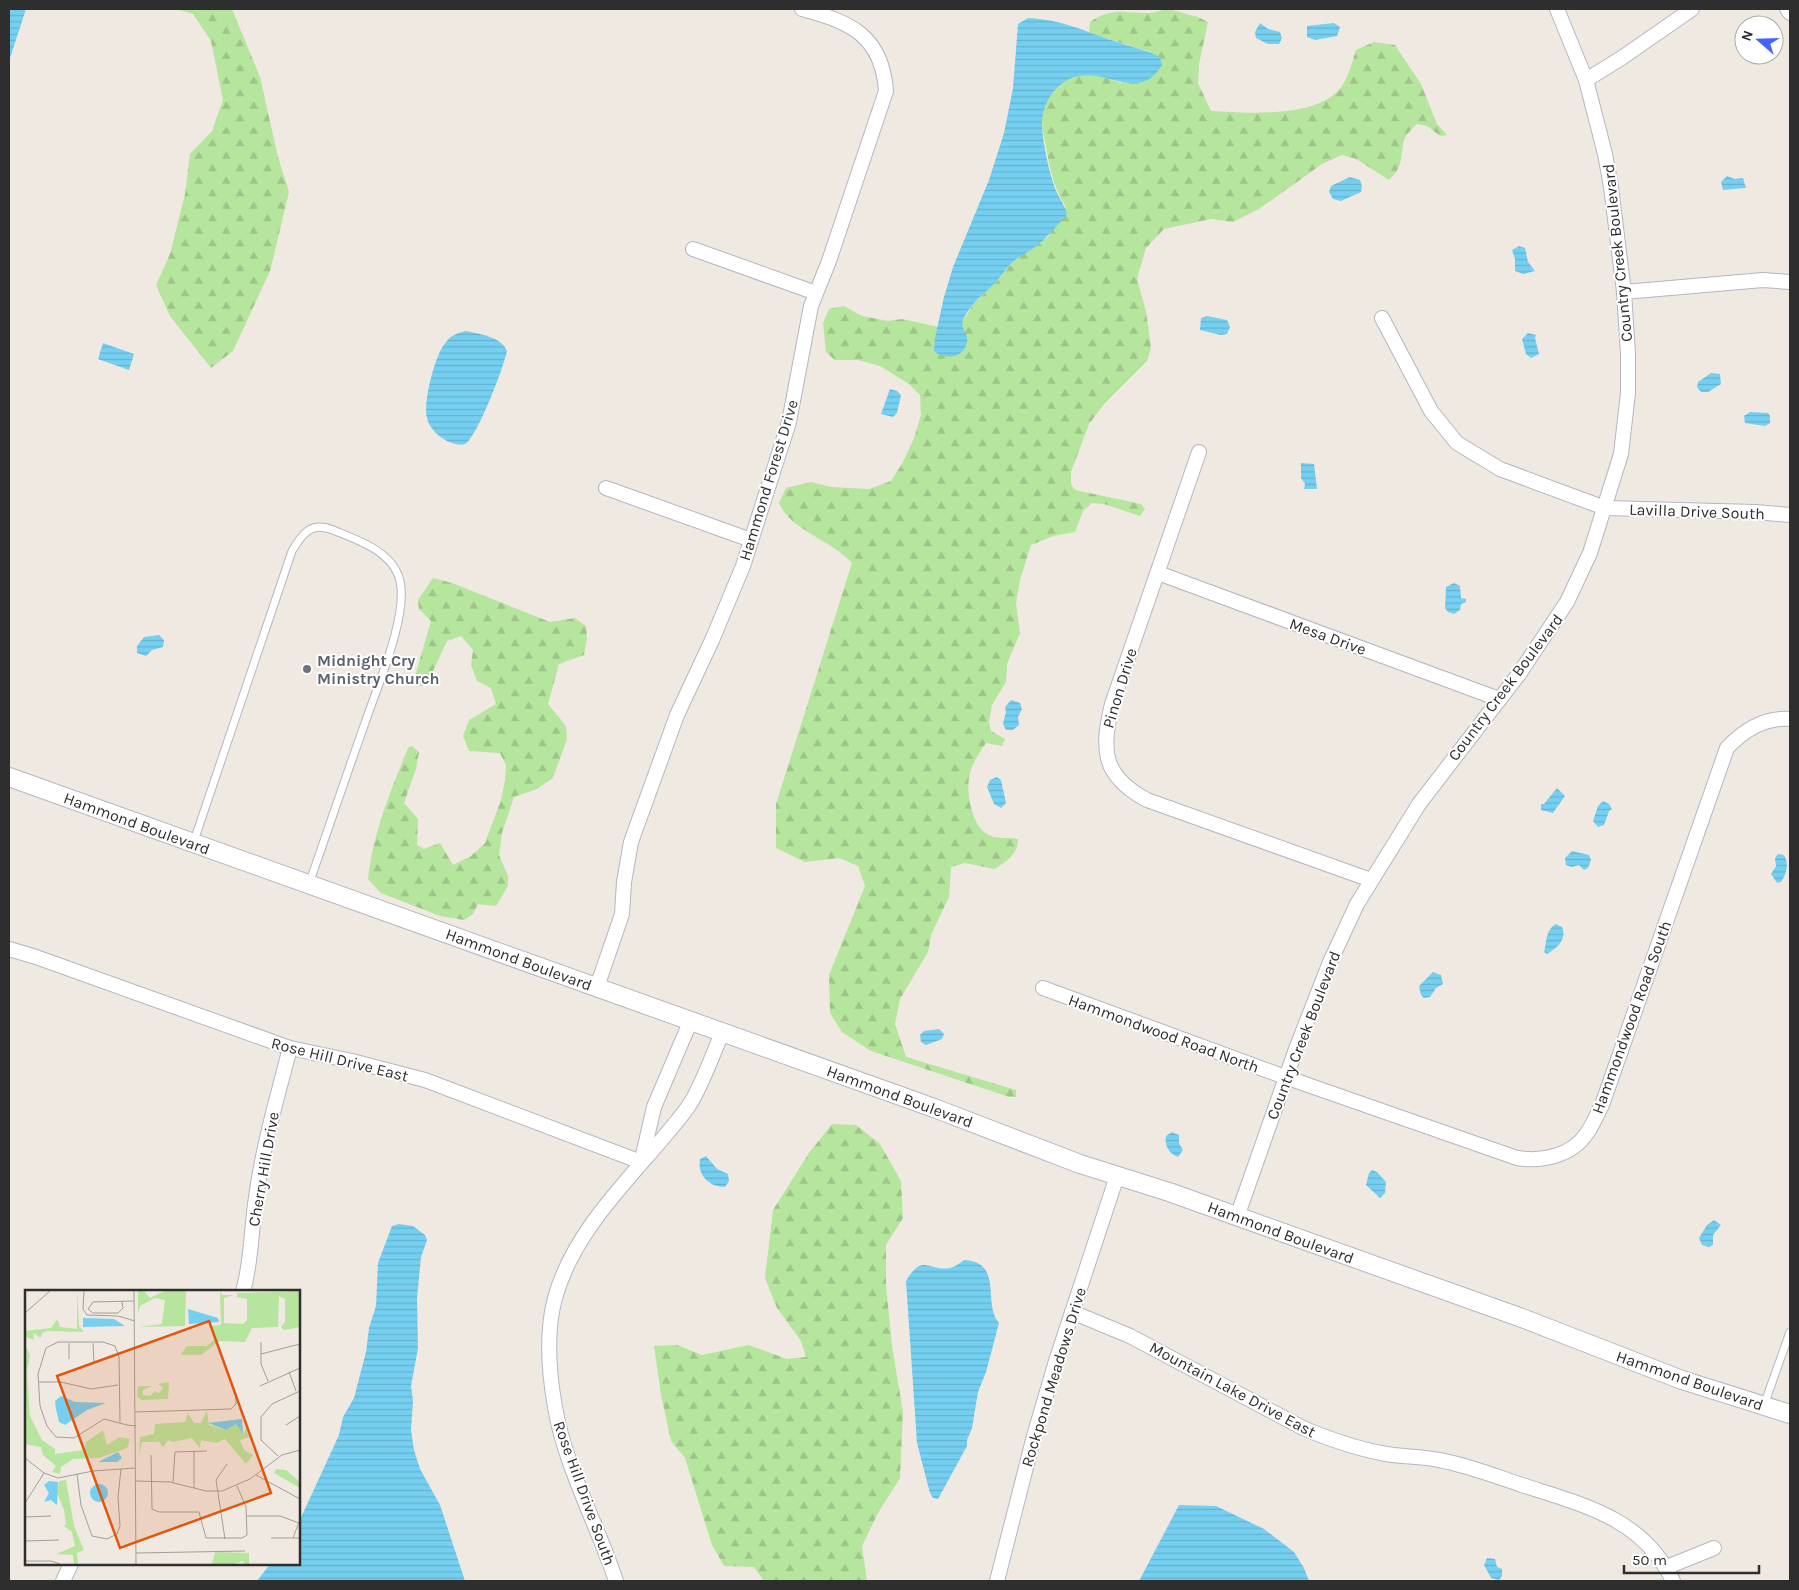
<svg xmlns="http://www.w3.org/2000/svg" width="1799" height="1590" font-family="Karla,sans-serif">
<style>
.forest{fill:url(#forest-firs)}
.water{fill:url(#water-rules)}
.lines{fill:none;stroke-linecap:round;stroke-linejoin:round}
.service-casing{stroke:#b4b7c1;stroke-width:9}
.minor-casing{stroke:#b4b7c1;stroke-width:16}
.tertiary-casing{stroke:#b4b7c1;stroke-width:20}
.service{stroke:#fff;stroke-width:7}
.minor{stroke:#fff;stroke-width:14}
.tertiary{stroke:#fff;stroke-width:18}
.worship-dot{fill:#6b7280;stroke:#fff;stroke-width:2}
.labels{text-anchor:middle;stroke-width:4;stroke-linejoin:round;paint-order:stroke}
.street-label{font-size:16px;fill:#2e2e2e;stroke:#fff}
.worship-label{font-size:16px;font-weight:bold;fill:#5b616d;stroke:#fff;text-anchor:start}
.inset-road{fill:none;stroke:#a29e99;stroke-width:1}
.view{fill:#df570e;fill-opacity:0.15;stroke:#df570e;stroke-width:2.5}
.inset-edge{fill:none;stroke:#2e2e2e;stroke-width:2.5}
</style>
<defs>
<pattern id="forest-firs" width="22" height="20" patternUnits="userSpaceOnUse" patternTransform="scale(1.25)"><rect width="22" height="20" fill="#b6e59e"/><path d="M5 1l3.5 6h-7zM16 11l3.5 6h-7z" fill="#9dc588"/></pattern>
<pattern id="water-rules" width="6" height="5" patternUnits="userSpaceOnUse" patternTransform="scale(1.25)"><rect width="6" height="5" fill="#75cff0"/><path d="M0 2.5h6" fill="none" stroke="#66b2ce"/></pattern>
</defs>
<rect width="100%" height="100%" fill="#efe9e1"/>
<g class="forest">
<polygon points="176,9 232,9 260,77 278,157 289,192 270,271 233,351 211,368 170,316 156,285 170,254 185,194 190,154 212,131 223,100 211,41 193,14"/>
<path d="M 1168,9 L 1198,17 L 1208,22 L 1199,64 L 1198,83 L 1211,111 C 1246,113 1319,119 1342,86 C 1349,75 1352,63 1356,50 L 1374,42 L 1395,45 L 1421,84 L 1437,124 L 1447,135 L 1440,136 L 1427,126 L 1417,124 C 1413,128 1406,134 1404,140 C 1400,157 1404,166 1389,180 L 1356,159 L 1342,155 L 1322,164 L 1259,209 L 1233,222 L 1211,219 L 1164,229 L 1146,248 L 1137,279 L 1146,311 L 1151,348 L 1147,361 L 1105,403 L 1089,424 L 1071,472 L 1071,484 L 1075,490 L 1141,504 L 1145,509 L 1140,516 L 1104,504 L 1092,503 L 1083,511 L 1075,532 L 1053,536 L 1031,545 L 1020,580 L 1016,603 L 1020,633 L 1007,664 L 1006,682 L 992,705 L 989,722 L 991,731 L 1005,739 L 1002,746 L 986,743 C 979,753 971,765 969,778 C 966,794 973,831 991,836 C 999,839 1009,837 1018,839 C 1018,854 1007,861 995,869 L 965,863 L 951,867 L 949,897 L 931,935 L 928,952 L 900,999 L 895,1024 L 906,1057 L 1016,1090 L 1016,1097 L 1009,1097 L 871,1051 L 842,1032 L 830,1013 L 829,975 L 865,886 L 858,866 L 839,858 L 805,862 L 776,848 L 776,804 L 852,563 C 833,541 790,530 779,503 L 786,488 L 811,482 L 831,487 L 869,489 L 891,481 L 902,464 L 914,438 L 921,415 L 920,395 L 909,384 L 880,366 L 858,360 L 835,360 L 826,352 L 823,323 L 829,309 L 844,306 L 862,316 L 888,321 L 902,319 L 939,327 L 935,338 L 962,330 L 962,323 L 973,304 L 997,281 L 1015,259 L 1048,237 L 1066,207 C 1055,190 1051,173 1047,153 C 1046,143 1042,132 1042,122 C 1042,97 1066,71 1091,74 C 1101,75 1112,80 1121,83 L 1150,52 L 1089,33 L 1090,22 C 1112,7 1123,13 1148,13 C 1154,13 1161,10 1168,9 Z"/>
<path d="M 433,578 L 452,583 L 550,622 L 575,618 L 586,626 L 587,638 L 584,655 L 559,664 L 548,704 L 566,726 L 567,739 L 553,778 L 537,789 L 514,797 L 502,833 L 499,855 L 508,876 L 508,886 L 496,906 L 478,904 L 473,914 L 464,920 L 440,916 L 381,893 L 368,879 C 373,832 391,790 408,748 L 412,746 L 419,752 L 416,769 L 404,803 L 418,819 L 417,845 L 424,849 L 440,843 L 453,865 L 471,856 L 485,843 L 501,800 L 505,781 L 506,765 L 500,753 L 469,751 L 463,736 L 469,720 L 496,704 L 491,688 L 477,681 L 471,665 L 473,650 L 461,636 L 447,641 L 426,686 L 415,686 L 415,676 L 431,621 L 419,609 L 418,600 Z"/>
<polygon points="832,1124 856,1125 880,1144 901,1181 903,1218 886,1245 886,1285 892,1346 903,1412 900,1478 878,1513 862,1546 867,1581 764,1581 754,1567 724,1566 712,1545 685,1458 671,1441 661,1395 654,1346 677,1345 702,1355 749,1345 787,1359 806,1357 801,1341 777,1308 765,1278 773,1210 809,1153"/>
</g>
<g class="water">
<polygon points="9,9 26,9 9,61"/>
<path d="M 1028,18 C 1064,20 1083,31 1117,42 C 1131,47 1147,50 1160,57 L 1162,65 C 1134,112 1092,48 1054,91 C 1047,100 1042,111 1042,123 C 1042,141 1050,177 1057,193 C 1061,201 1065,206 1067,214 C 1057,226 1047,238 1035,247 C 1029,252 1021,255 1015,260 C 1007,266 1002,276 995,283 C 986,292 975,300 968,311 C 955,330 969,330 967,342 C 964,359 944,360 934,351 L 935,338 L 944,297 L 953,267 L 989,180 L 1004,133 L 1013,88 L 1018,24 Z"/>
<polygon points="1260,23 1268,29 1280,32 1282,38 1279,44 1268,44 1256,38 1255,32"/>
<polygon points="1334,23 1340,27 1337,36 1315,40 1307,37 1307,26"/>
<polygon points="1727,176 1735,179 1743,178 1746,188 1723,190 1721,182"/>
<polygon points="1350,177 1360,180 1362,186 1361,192 1341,201 1333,199 1329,192 1331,186"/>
<polygon points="1519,246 1525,248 1528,262 1535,271 1523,274 1515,271 1515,259 1512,250"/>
<polygon points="1207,316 1227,320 1230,327 1227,334 1221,335 1200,330 1201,318"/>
<path d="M 466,331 C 480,334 502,337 507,351 C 504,366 477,438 465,444 C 459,446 452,443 447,441 C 438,436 429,428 427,418 C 423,402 435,354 446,342 C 451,335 458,333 466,331 Z"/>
<polygon points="1528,333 1536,335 1535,338 1539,354 1531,358 1526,354 1522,339"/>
<polygon points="103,343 134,354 129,370 98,359"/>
<polygon points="1711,373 1720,374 1721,384 1708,392 1701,392 1697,387 1698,382"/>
<polygon points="890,389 897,391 901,395 897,413 893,417 881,414"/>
<polygon points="1750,412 1768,413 1770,416 1770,423 1765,426 1745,423 1744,416"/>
<polygon points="1301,463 1314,464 1317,489 1304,489 1305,484 1301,478"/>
<polygon points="1454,583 1460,586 1461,598 1466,599 1466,602 1461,604 1460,610 1454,614 1448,612 1445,608 1446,587"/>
<polygon points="159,635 164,640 163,647 152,650 146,656 137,653 137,646 144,637"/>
<polygon points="1011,700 1020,703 1022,709 1018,717 1019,725 1013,730 1006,730 1003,724 1006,712 1005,707"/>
<polygon points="997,777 1001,780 1006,803 1001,808 994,804 987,787 990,780"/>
<polygon points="1557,788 1565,796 1553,813 1541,810 1541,804 1544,804"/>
<polygon points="1603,801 1609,804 1612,809 1609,811 1604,825 1598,827 1593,821 1598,806"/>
<polygon points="1572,851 1589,855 1591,860 1588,868 1584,870 1579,865 1572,867 1566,865 1565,858"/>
<path d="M 1778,854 L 1784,855 C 1789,863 1787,874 1781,882 L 1777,883 L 1771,874 L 1776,866 L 1775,858 Z"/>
<path d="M 1556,924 L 1562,927 C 1568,940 1555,949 1547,954 L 1544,952 C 1547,943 1545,930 1556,924 Z"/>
<polygon points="1433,972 1441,975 1443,984 1436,988 1430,997 1424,998 1421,995 1419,986"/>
<polygon points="939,1029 944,1034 942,1039 926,1045 921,1042 920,1035 924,1031"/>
<path d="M 1172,1132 L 1179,1135 L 1179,1143 L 1183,1150 L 1178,1157 C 1169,1154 1164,1145 1166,1136 Z"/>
<path d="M 706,1156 L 717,1169 L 728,1174 L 729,1181 L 725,1187 C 709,1187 697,1175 700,1159 Z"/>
<polygon points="1372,1170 1377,1172 1386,1182 1385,1193 1380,1198 1366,1185 1369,1173"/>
<polygon points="1714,1220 1721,1225 1713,1235 1713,1245 1709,1247 1702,1245 1699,1238 1707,1225"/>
<polygon points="399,1224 413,1226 425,1235 427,1240 421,1257 417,1298 418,1348 411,1386 413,1401 411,1430 414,1450 420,1469 440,1505 465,1581 257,1581 270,1564 299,1564 299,1522 339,1435 343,1417 354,1398 366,1352 369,1328 376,1306 378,1263 392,1226"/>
<path d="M 964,1260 C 1004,1262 982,1303 999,1323 L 986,1372 L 978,1392 L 972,1428 L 967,1440 L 967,1446 L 938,1499 L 933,1498 L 930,1493 L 917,1443 L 906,1281 C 923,1252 929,1272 950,1268 C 955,1267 960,1263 964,1260 Z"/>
<polygon points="1179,1505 1216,1506 1264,1529 1294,1552 1304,1568 1309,1581 1139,1581"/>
<polygon points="1487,1558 1495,1559 1497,1567 1502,1569 1502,1576 1499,1580 1491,1578 1484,1565"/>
</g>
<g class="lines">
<g class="service-casing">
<g id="service">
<path d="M 194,841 L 292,551 C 302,534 311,521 333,530 C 357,540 393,551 400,581 C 408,617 377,687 365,723 C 346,776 328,830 309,884"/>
<polyline points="1764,1405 1790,1332"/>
</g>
</g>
<g class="minor-casing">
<g id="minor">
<polyline points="1787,9 1790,13"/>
<polyline points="1586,80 1623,57 1692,9"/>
<polyline points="693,249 816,293"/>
<polyline points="1624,292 1763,280 1790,282"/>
<polyline points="1382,318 1431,411 1457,443 1500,469 1605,508 1755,512 1790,515"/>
<path d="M 1199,452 L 1112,704 C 1101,750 1102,776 1147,800 L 1371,880"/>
<polyline points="606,488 751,540"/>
<polyline points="1158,573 1499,699"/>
<polyline points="9,949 36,957 290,1048 352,1061 425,1080 641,1162"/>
<path d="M 597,987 L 622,914 L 624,882 L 631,842 L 677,715 L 713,638 L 743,566 L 789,422 L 811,306 L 829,261 L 886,91 C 882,36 851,22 802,9"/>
<path d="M 1043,988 L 1285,1077 L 1517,1158 C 1542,1162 1572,1156 1587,1133 C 1593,1125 1597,1114 1602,1105 L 1727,748 C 1744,730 1765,717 1790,719"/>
<polyline points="642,1159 654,1107 691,1020"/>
<polyline points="1237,1217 1296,1049 1330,962 1357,904 1419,804 1519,674 1567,602 1590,553 1621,454 1628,393 1628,354 1624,292 1611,187 1605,154 1586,80 1557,9"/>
<path d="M 243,1291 C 252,1261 251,1228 256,1197 C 263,1146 277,1098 290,1048"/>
<path d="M 1072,1312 L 1130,1336 L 1303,1428 C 1329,1439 1358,1449 1386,1454 C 1403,1457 1422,1456 1439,1460 C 1467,1465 1495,1476 1522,1485 C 1583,1505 1643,1518 1673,1581"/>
<polyline points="1667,1567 1714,1548"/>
<polyline points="63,1581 71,1564"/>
<path d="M 616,1581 C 597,1523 565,1467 555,1407 C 549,1373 546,1331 555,1298 C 576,1222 643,1168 688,1107 C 701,1089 713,1053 723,1031"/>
<polyline points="997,1581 1034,1436 1056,1361 1117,1176"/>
</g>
</g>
<g class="tertiary-casing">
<polyline id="tertiary" points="9,777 934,1108 1080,1164 1169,1192 1522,1318 1682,1380 1790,1414"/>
</g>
<use href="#service" class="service"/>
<use href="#minor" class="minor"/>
<use href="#tertiary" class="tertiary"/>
</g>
<circle class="worship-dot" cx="307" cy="669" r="5"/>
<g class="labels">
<g class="street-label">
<text transform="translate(1617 253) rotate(-96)" y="6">Country Creek Boulevard</text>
<text transform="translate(768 480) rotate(-73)" y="6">Hammond Forest Drive</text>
<text transform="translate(1697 511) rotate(2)" y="6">Lavilla Drive South</text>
<text transform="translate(1328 636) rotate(20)" y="6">Mesa Drive</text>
<text transform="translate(1505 687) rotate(-53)" y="6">Country Creek Boulevard</text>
<text transform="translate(1119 688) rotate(-73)" y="6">Pinon Drive</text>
<text transform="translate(137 823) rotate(20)" y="6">Hammond Boulevard</text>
<text transform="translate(519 959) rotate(20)" y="6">Hammond Boulevard</text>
<text transform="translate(1631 1017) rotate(-70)" y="6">Hammondwood Road South</text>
<text transform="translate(1164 1033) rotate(20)" y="6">Hammondwood Road North</text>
<text transform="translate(1303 1035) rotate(-69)" y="6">Country Creek Boulevard</text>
<text transform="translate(340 1059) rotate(14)" y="6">Rose Hill Drive East</text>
<text transform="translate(900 1096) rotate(20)" y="6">Hammond Boulevard</text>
<text transform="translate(263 1169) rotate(-80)" y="6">Cherry Hill Drive</text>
<text transform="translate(1281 1232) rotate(20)" y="6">Hammond Boulevard</text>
<text transform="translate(1053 1377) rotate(-73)" y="6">Rockpond Meadows Drive</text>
<text transform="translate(1690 1380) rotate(19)" y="6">Hammond Boulevard</text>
<text transform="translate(1233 1389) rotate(28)" y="6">Mountain Lake Drive East</text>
<text transform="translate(585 1493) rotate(70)" y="6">Rose Hill Drive South</text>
</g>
<g class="worship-label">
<text x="317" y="666">Midnight Cry<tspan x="317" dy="18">Ministry Church</tspan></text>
</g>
</g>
<g transform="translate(25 1290)">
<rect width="275" height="275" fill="#efe9e1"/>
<path d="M 52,1 L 54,36 L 59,42 L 22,41 L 17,43 L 16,48 L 8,43 L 9,50 L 1,47 L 0,54 L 0,41 L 26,38 L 32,29 L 35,37 L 52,39 ZM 113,1 L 119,1 L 125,8 L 139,1 L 161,1 L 160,36 L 114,37 L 137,34 L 140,10 L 130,8 L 115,16 L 113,24 ZM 195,1 L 197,5 L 209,5 L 199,8 L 199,33 L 218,34 L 222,30 L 222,9 L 212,7 L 212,3 L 275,1 L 275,37 L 259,40 L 256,37 L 260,32 L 260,9 L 254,6 L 253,37 L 227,38 L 220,52 L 194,51 L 176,65 L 158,65 L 156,64 L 162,56 L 182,56 L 189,50 L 187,36 L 196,35 ZM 0,55 L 5,65 L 2,82 L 5,126 L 17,150 L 30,159 L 30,164 L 59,160 L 61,152 L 78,140 L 82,155 L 95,147 L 105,149 L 102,158 L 74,168 L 48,169 L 36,177 L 35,184 L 27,182 L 31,176 L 18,165 L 16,157 L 0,154 ZM 144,92 L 143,109 L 117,110 L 112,107 L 113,96 L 127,96 L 118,100 L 118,105 L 125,106 L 130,101 L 134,103 L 138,98 L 133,94 ZM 182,121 L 184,135 L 200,140 L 211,134 L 219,144 L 221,137 L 224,147 L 215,150 L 219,160 L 228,165 L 221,174 L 200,149 L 191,153 L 176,150 L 175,158 L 167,148 L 148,152 L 143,150 L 138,157 L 134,152 L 117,152 L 114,166 L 115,147 L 129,144 L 130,134 L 160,132 L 163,123 L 169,133 L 176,133 ZM 251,179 L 261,180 L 275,192 L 275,198 L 249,183 ZM 41,190 L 49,236 L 59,260 L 52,263 L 53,274 L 49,274 L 48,265 L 31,264 L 50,256 L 47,242 L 39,236 L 41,234 L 39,220 L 32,202 L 34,191 ZM 190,262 L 224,263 L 224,274 L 219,274 L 218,271 L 209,274 L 187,274 Z" fill="#b6e59e"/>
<path d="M 163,19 L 193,28 L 194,32 L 164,34 ZM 58,28 L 89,29 L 100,36 L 58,37 ZM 36,106 L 50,112 L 81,113 L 62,120 L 40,135 L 34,132 L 31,119 L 30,111 ZM 217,129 L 218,144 L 211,134 L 201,140 L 183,133 ZM 93,162 L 97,168 L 92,172 L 73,172 ZM 24,191 L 33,192 L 32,215 L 26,210 L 19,212 L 24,203 L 19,195 ZM65 203a9 9 0 1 1 18 0a9 9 0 1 1-18 0Z" fill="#75cff0"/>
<path class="inset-road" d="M 59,1 L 58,19 L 62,25 L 93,26 L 110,31M 109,1 L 111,274M 97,12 L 98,18 L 93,23 L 68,23 L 63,19 L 68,12 L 109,11M 0,23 L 25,1M 236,52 L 236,74 L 243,91M 44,53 L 44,69M 68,53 L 69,73M 236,64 L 275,54M 264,82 L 271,101M 14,92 L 36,92 L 66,99 L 93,95M 235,96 L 275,78M 110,122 L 206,119 L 211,114 L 211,104M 95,132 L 94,67 L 90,56 L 78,52 L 33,52 L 21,58 L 13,84 L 15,116 L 22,136 L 31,147 L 49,148 L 79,129 L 102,135 L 111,136M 261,135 L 275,126M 126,165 L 127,219 L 134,222 L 174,222 L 181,248 L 217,248 L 222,245 L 221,217 L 212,196M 253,166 L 236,150 L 236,127 L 247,114 L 275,101M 0,168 L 19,183 L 33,188 L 68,181 L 110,178M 52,184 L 56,215 L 67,246M 231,185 L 275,209M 111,191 L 145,192 L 181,201 L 197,201 L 225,189 L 257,165 L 275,160M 148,192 L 150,162 L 182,161M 169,198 L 169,161M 0,213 L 19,183M 222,226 L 255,226 L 274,233M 0,227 L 26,226M 92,244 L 95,236 L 93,207 L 96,179M 67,246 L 82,249 L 92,244M 246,248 L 275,248M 268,248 L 274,232M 200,249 L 191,190 L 202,174M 0,251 L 34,250M 111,263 L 220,261M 0,271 L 26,271 L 35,274"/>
<path class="view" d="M 184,31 L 246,203 L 95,258 L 32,86 Z"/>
<rect width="275" height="275" class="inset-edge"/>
</g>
<rect width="1799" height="1590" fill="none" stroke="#2e2e2e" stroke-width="20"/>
<g transform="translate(1759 40) rotate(290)"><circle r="24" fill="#ffffff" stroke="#ababab"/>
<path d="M0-4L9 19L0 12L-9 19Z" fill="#4264fb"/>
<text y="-8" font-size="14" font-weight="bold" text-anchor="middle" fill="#2e2e2e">N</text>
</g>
<path d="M1624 1565v8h135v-8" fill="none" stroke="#2e2e2e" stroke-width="2.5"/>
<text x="1632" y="1565" font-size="15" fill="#2e2e2e" stroke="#ffffff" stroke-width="4" paint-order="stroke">50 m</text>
</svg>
